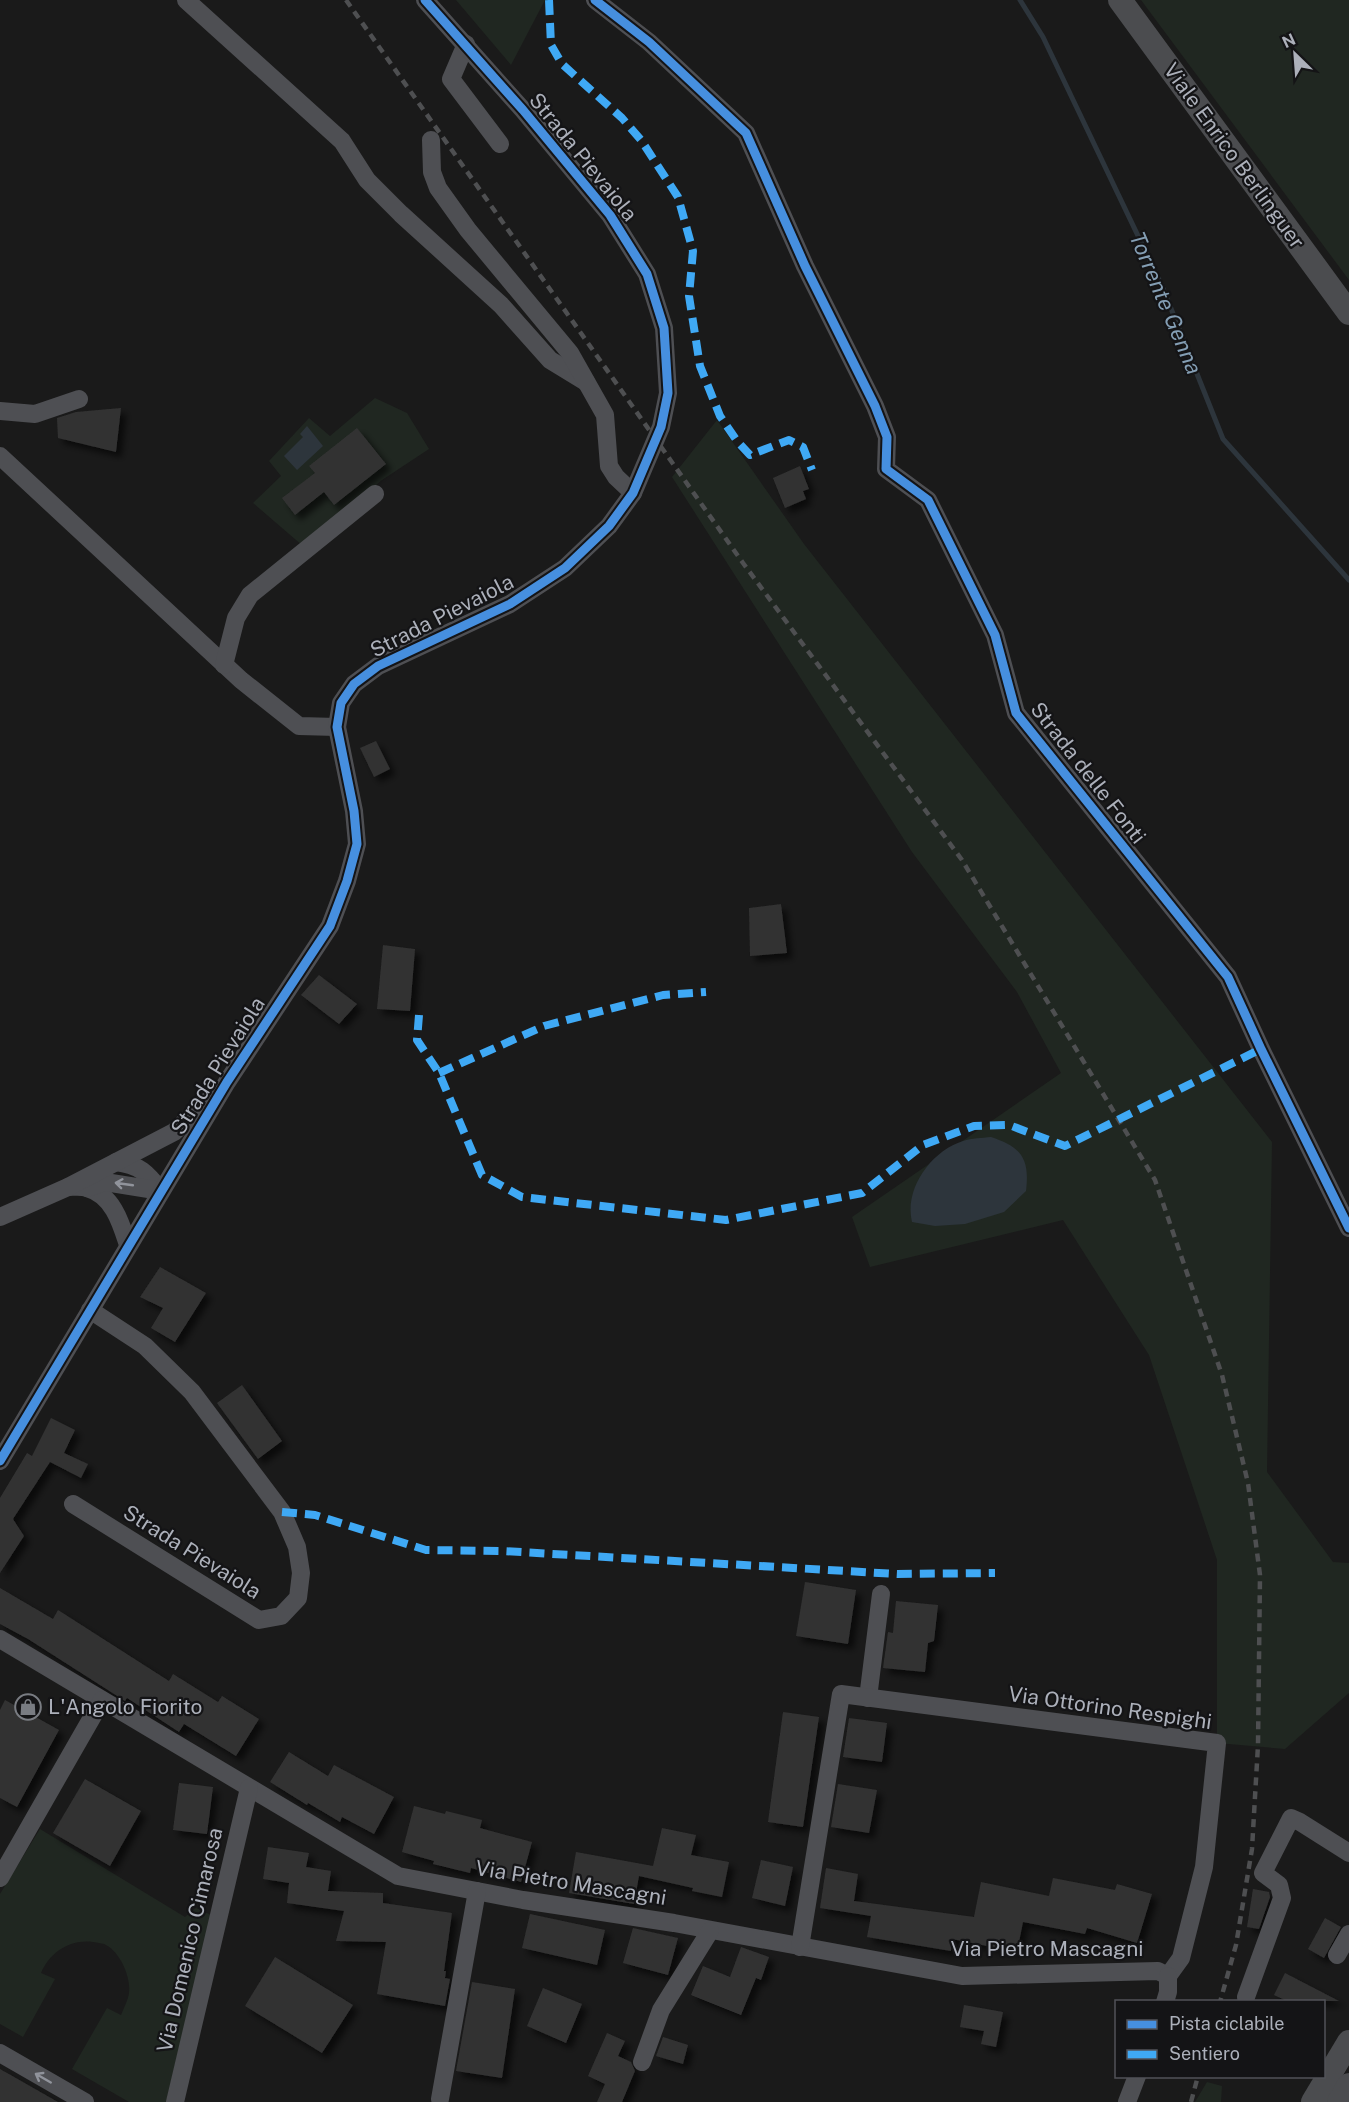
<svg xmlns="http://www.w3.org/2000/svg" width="1349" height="2102" font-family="'Public Sans',sans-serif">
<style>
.green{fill:#202721}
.water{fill:#2d353c}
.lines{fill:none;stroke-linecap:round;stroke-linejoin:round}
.stream{stroke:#2d353c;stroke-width:5}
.building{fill:#323232;filter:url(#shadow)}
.minor{stroke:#4e4f53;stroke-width:18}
.major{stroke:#4b4c4f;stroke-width:24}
.rail{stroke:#4e4f51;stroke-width:4.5;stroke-dasharray:8 6;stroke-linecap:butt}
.quiet{stroke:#3fa9f5;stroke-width:8;stroke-dasharray:15 8;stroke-linecap:butt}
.cycleway-casing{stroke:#141416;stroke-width:13}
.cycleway{stroke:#468fdf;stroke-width:9}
.oneway{stroke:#90939b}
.labels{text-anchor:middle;stroke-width:4.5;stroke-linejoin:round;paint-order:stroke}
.street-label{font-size:21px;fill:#acb0ba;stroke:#141416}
.poi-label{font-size:21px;fill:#acb0ba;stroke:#141416;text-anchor:start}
.water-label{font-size:22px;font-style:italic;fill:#849eb4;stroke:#141416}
</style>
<defs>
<filter id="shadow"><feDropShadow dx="5.5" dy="5.5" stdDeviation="3" flood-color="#0009"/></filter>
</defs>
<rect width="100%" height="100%" fill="#1a1a1a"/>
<g class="green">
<polygon points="456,0 545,0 511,65"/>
<polygon points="1141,0 1349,0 1349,280"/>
<polygon points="375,398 407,413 429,449 382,480 303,546 253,503 281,476 269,461 309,418 330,436"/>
<polygon points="717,420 804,544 1272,1142 1267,1472 1333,1562 1349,1563 1349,1693 1285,1749 1217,1743 1217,1560 1149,1355 1063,1220 870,1267 852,1217 1061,1073 1017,992 912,852 672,477"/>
<path d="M 40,1829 L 185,1917 L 196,1908 L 211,1915 L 166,2102 L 129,2102 L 72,2069 L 107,2008 L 121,2015 C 124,2008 128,2000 129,1993 C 131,1978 121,1953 106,1945 C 103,1943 97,1943 93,1942 C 70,1939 50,1952 41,1973 L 55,1979 L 23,2037 L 0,2024 L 0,1894 Z"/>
<polygon points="1207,2082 1222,2086 1221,2102 1195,2102"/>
</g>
<g class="water">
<polygon points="307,426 323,446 297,470 284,456 303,437 300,434"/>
<path d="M 991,1137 C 1021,1147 1030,1158 1026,1191 L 1004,1212 L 965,1224 L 935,1226 L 912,1222 C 904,1189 931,1151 963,1141 C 972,1138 982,1138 991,1137 Z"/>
</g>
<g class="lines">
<polyline class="stream" points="1020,0 1043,37 1162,286 1223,439 1349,580"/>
</g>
<g class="building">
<polygon points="121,408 116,452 58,438 57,418 76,412"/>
<polygon points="357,428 386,464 334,505 324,492 295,515 282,498 315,473 309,466"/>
<polygon points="800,466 809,489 803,491 806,499 785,508 773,478"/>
<polygon points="376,741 390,769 374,777 360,748"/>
<polygon points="781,904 787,953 750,956 749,908"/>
<polygon points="383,945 415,949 410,1011 377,1009"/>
<polygon points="319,975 357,1004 339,1024 301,995"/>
<polygon points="160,1267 206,1293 175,1342 151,1328 163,1308 140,1297"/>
<polygon points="242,1385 282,1441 258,1459 217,1403"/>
<polygon points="51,1418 75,1430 64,1453 88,1464 81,1478 50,1462 13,1519 24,1536 0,1573 0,1498 27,1453 32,1456"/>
<polygon points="805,1582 856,1590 848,1644 796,1636"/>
<polygon points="0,1588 53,1619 58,1610 169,1681 173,1674 218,1702 222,1696 259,1719 236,1756 184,1724 179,1732 127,1698 125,1701 28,1639 0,1624"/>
<polygon points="896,1601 938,1605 934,1641 928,1643 925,1672 883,1668 888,1632 893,1633"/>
<polygon points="5,1700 59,1730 17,1807 0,1798 0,1710"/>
<polygon points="783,1712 819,1717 803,1827 768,1822"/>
<polygon points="849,1718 887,1723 882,1762 843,1757"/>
<polygon points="289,1752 328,1776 334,1765 394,1797 374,1834 342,1817 340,1822 308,1803 307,1805 270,1782"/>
<polygon points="85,1779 141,1811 110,1866 53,1833"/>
<polygon points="179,1783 213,1787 207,1834 173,1830"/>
<polygon points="838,1784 877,1790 869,1833 831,1827"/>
<polygon points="414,1806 445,1814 446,1811 482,1820 480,1828 532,1842 521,1882 471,1868 470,1873 433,1864 434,1861 402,1852"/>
<polygon points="662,1828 696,1835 691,1855 729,1862 722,1897 692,1891 693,1888 639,1876 634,1904 569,1893 576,1852 653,1866"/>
<polygon points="268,1847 309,1853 306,1867 331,1871 328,1891 383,1893 383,1903 452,1913 444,1971 446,1971 445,1978 450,1979 445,2006 377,1994 386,1942 336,1941 344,1911 287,1903 289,1883 263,1879"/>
<polygon points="761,1860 793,1867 785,1906 752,1898"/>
<polygon points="826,1868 858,1874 854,1901 974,1917 981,1882 1049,1896 1053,1878 1115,1890 1117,1884 1152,1894 1137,1943 1087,1928 1085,1934 1023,1922 1017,1952 952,1939 951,1951 867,1937 871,1916 820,1908"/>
<polygon points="1253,1889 1269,1892 1270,1897 1259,1929 1247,1927"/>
<polygon points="530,1914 605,1930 597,1965 522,1948"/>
<polygon points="1325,1918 1341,1927 1324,1958 1308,1949"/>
<polygon points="633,1928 678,1938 668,1975 623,1963"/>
<polygon points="741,1947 769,1957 761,1980 756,1978 741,2015 691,1995 703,1966 730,1977"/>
<polygon points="275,1957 353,2005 322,2053 245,2006"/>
<polygon points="1285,1973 1339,2001 1287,2001 1274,1995"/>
<polygon points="472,1982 515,1989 502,2078 456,2071"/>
<polygon points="543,1988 582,2004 566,2043 527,2026"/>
<polygon points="964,2005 1003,2012 996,2047 981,2044 984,2031 960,2027"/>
<polygon points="607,2033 625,2041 618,2056 631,2062 635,2071 622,2102 597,2102 605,2084 588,2076"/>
<polygon points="663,2037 688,2045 683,2064 656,2056"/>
<polygon points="0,2069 58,2102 0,2102"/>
</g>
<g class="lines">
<g class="minor">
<polyline points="186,0 342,141 367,180 401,214 501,305 550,360 586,382"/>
<polyline points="595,0 649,42 746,133 805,266 875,406 887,437 886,469 928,500 995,635 1016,713 1228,977 1261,1049 1349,1228"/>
<polyline points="466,44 451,79 500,144"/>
<polyline points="431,140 432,172 438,188 468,230 570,353 605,415 609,466 616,477 633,493"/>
<polyline points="0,411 35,414 79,399"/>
<polyline points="0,456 241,680 299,726 337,727"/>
<polyline points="224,665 236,618 250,595 375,494"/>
<path d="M 116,1162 C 140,1165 147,1173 161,1191"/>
<path d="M 68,1187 C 74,1187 82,1186 87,1188 C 113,1195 121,1223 128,1245"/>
<polyline points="87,1188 105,1182 161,1191"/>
<polyline points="0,1217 68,1187 174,1132 209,1100"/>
<polyline points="0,1461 227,1082 330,926 347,881 357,844 354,811 337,727 341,703 354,684 378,666 510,604 565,568 609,526 633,493 661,427 668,393 664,328 647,274 610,215 523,110 425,0"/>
<polyline points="73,1504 259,1620 281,1616 298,1598 301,1573 297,1547 282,1512 192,1392 145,1346 90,1310"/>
<polyline points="0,1639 398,1876 523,1900 674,1923 962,1976 1158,1971 1168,1976"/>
<polyline points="868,1698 881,1594"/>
<polyline points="0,1878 102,1700"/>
<polyline points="800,1947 841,1694 1217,1743 1204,1867 1181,1958 1168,1976"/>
<polyline points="1337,1955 1349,1934"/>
<polyline points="1246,1997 1282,1898 1279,1885 1263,1873 1291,1818 1300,1822 1349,1853"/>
<polyline points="1165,2002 1168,1992 1168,1976"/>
<polyline points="0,2053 85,2102"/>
<polyline points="642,2062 661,2010 710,1931"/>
<polyline points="440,2099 477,1891"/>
<polyline points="175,2102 249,1788"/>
<polyline points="1127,2102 1137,2076"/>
</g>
<g class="major">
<polyline points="1120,0 1349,313"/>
<polyline points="1313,2102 1349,2042"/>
<polyline points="1339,2102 1349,2085"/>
</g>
<g class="rail">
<polyline points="346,0 743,563 962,860 1155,1180 1222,1375 1248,1483 1260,1575 1258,1745 1252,1849 1236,1945 1220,2002"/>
<polyline points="1191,2102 1198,2076"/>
</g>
<g class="quiet">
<polyline points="549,0 551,45 562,64 622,118 641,140 678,197 693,251 689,296 700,366 720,416 737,441 750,455 789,440 803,447 812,470"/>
<polyline points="419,1015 417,1040 439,1073 482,1175 522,1197 726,1220 862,1193 923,1145 974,1126 1009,1125 1065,1146 1261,1049"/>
<polyline points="439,1073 544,1026 663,995 706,992"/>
<polyline points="282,1512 315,1515 426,1550 503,1551 897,1574 995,1573"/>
</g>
<g class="cycleway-casing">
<g id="cycleway">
<polyline points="595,0 649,42 746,133 805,266 875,406 887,437 886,469 928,500 995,635 1016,713 1228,977 1261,1049 1349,1228"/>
<polyline points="0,1461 227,1082 330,926 347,881 357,844 354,811 337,727 341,703 354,684 378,666 510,604 565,568 609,526 633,493 661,427 668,393 664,328 647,274 610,215 523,110 425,0"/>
</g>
</g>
<use href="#cycleway" class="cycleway"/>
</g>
<defs><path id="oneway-shaft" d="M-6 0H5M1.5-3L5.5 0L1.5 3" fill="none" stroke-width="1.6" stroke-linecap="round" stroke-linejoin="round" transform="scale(1.5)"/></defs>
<g class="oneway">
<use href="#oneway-shaft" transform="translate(124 1184) rotate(-172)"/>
<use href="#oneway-shaft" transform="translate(43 2078) rotate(-150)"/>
</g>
<defs>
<g id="shop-ring" transform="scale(1.35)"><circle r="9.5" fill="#141416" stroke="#797c82" stroke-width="1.5"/><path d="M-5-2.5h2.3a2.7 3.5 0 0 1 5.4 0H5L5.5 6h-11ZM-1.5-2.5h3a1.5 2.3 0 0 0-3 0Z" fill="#797c82"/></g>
</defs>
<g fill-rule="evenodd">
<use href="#shop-ring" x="28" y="1707"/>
</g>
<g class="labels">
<g class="street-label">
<text transform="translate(1234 156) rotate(54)" y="7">Viale Enrico Berlinguer</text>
<text transform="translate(583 157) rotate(51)" y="7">Strada Pievaiola</text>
<text transform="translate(442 616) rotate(-27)" y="7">Strada Pievaiola</text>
<text transform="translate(1088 773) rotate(52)" y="7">Strada delle Fonti</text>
<text transform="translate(218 1066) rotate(-58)" y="7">Strada Pievaiola</text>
<text transform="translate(192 1552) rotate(32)" y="7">Strada Pievaiola</text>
<text transform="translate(1110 1708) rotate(8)" y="7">Via Ottorino Respighi</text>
<text transform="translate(571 1883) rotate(9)" y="7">Via Pietro Mascagni</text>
<text transform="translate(190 1940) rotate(-77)" y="7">Via Domenico Cimarosa</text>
<text x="1047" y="1956">Via Pietro Mascagni</text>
</g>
<g class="poi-label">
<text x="48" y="1714">L'Angolo Fiorito</text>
</g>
<g class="water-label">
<text transform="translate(1166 303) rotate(67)" y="8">Torrente Genna</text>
</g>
</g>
<rect x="1115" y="2000" width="210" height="78" fill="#141416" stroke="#515258" stroke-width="1.5"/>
<rect x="1127" y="2020" width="30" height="9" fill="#468fdf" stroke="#515258" stroke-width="1.5"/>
<text x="1169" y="2030" font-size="18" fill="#acb0ba">Pista ciclabile</text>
<rect x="1127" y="2050" width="30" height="9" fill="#3fa9f5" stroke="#515258" stroke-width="1.5"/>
<text x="1169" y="2060" font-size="18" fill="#acb0ba">Sentiero</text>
<g transform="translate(1295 54) rotate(335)" stroke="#141416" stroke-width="4.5" paint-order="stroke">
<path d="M0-4.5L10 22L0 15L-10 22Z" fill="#acb0ba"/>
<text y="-9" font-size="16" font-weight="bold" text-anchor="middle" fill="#acb0ba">N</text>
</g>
</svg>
